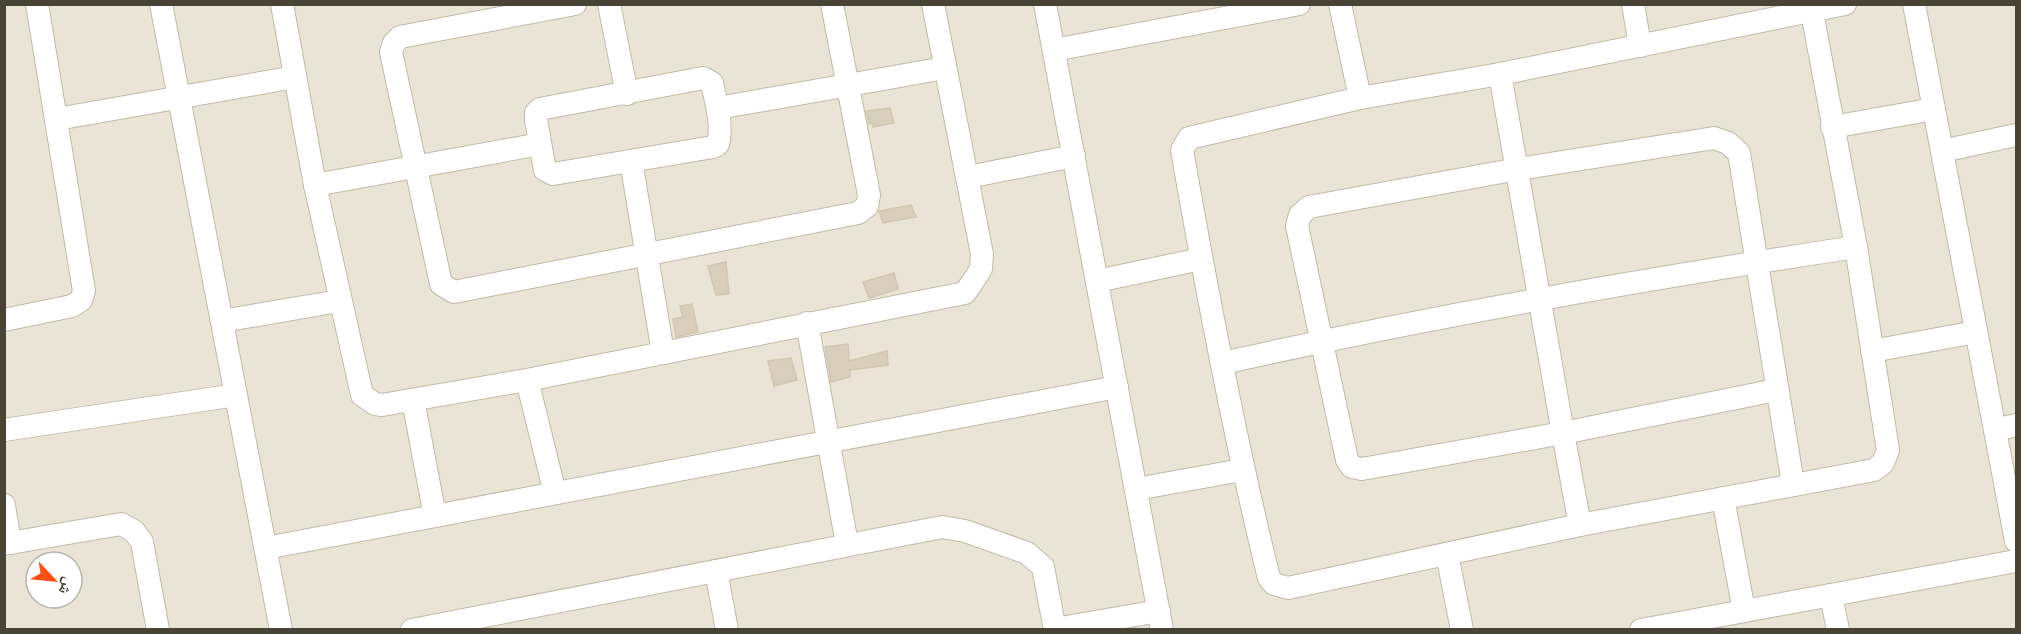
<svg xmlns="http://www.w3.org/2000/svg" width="2021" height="634" font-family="'Exo 2','Noto Naskh Arabic',sans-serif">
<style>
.residential{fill:#e9e4d5;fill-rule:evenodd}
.building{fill:#d7cfbc;stroke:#d2c8af;stroke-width:1.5}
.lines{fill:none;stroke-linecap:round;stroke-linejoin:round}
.minor-casing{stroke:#c0bba9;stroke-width:24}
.minor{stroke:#fff;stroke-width:22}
</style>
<rect width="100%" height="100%" fill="#f4f2e7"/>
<path class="residential" d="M 4,5 L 2016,5 L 2016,629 L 5,629 ZM 36,562 L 72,562 L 72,598 L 36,598 Z"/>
<g class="building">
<polygon points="890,108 894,123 873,127 873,123 869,124 866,111"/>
<polygon points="911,205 916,217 883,223 879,211"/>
<polygon points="726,262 729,294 716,295 708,266"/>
<polygon points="894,273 898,289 869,298 863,282"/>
<polygon points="692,304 698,332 676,337 673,319 683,317 680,306"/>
<polygon points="848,344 849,361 887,351 888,365 850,370 850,377 831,382 825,347"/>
<polygon points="791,358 797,380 774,386 768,361"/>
</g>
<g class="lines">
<g class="minor-casing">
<g id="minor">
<polyline points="161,4 281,630"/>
<polyline points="282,4 315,185 362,395 375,404 382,405 527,380 965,293 981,269 982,254 933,4"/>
<polyline points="575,4 400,37 394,43 391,52 441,284 454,292 858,213 867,206 869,195 832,4"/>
<polyline points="609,4 627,94"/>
<polyline points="1045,4 1162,630"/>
<polyline points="1340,4 1360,98"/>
<polyline points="1633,4 1640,46"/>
<polyline points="1914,4 2016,541"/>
<path d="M 1812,12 L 1856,247 L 1888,450 L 1883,463 L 1874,470 L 1580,525 L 1288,588 L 1274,584 L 1269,578 C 1234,437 1207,293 1182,150 L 1189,138 L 1360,98 L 1500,74 L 1845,4"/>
<polyline points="1054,50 1299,4"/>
<polyline points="1500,74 1563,433 1362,469 1352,467 1347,460 1297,226 1300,215 1309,207 1518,169 1714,138 1728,143 1739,153 1793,484"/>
<path d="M 703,78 L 712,83 C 716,102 723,125 718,144 L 713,147 L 553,174 L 545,170 L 536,120 L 536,113 L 540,109 Z"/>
<polyline points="718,108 945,68"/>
<polyline points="57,119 295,77"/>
<polyline points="1832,127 1934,109"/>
<polyline points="1942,151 2016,135"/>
<polyline points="631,161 663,353"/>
<polyline points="968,177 1074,156"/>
<polyline points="315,185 540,144"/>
<polyline points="1097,281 1201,259"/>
<polyline points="4,320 72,306 81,300 84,291 37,4"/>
<polyline points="222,321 339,301"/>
<polyline points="807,323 847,544"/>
<polyline points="1872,351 1976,332"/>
<path d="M 1223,363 C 1432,316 1644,279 1856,247"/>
<polyline points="527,380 555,493"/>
<polyline points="413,400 435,516"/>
<polyline points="4,430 236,395"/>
<polyline points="1995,430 2016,425"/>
<polyline points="1136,489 1242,470"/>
<polyline points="1723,498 1744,611"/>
<polyline points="4,505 10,543"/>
<polyline points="1580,525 1563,433 1776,390"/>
<polyline points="4,544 121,524 134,531 142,542 158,630"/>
<polyline points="266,548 1117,387"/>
<polyline points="1447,554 1462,630"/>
<polyline points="716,571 727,630"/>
<polyline points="1831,595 1838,630"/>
<polyline points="1055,629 1159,611"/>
<polyline points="412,630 942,527 965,531 1027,553 1043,567 1055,630"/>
<polyline points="1641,630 2016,561"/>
</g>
</g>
<use href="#minor" class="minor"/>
</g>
<rect width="2021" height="634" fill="none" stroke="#484335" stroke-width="12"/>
<g transform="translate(54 580) rotate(116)"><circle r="28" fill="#ffffff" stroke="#b6b4ae" stroke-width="1.5"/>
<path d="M0-4.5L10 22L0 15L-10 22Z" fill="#ff4e13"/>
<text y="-9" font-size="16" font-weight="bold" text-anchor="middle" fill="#484335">ش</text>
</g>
</svg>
